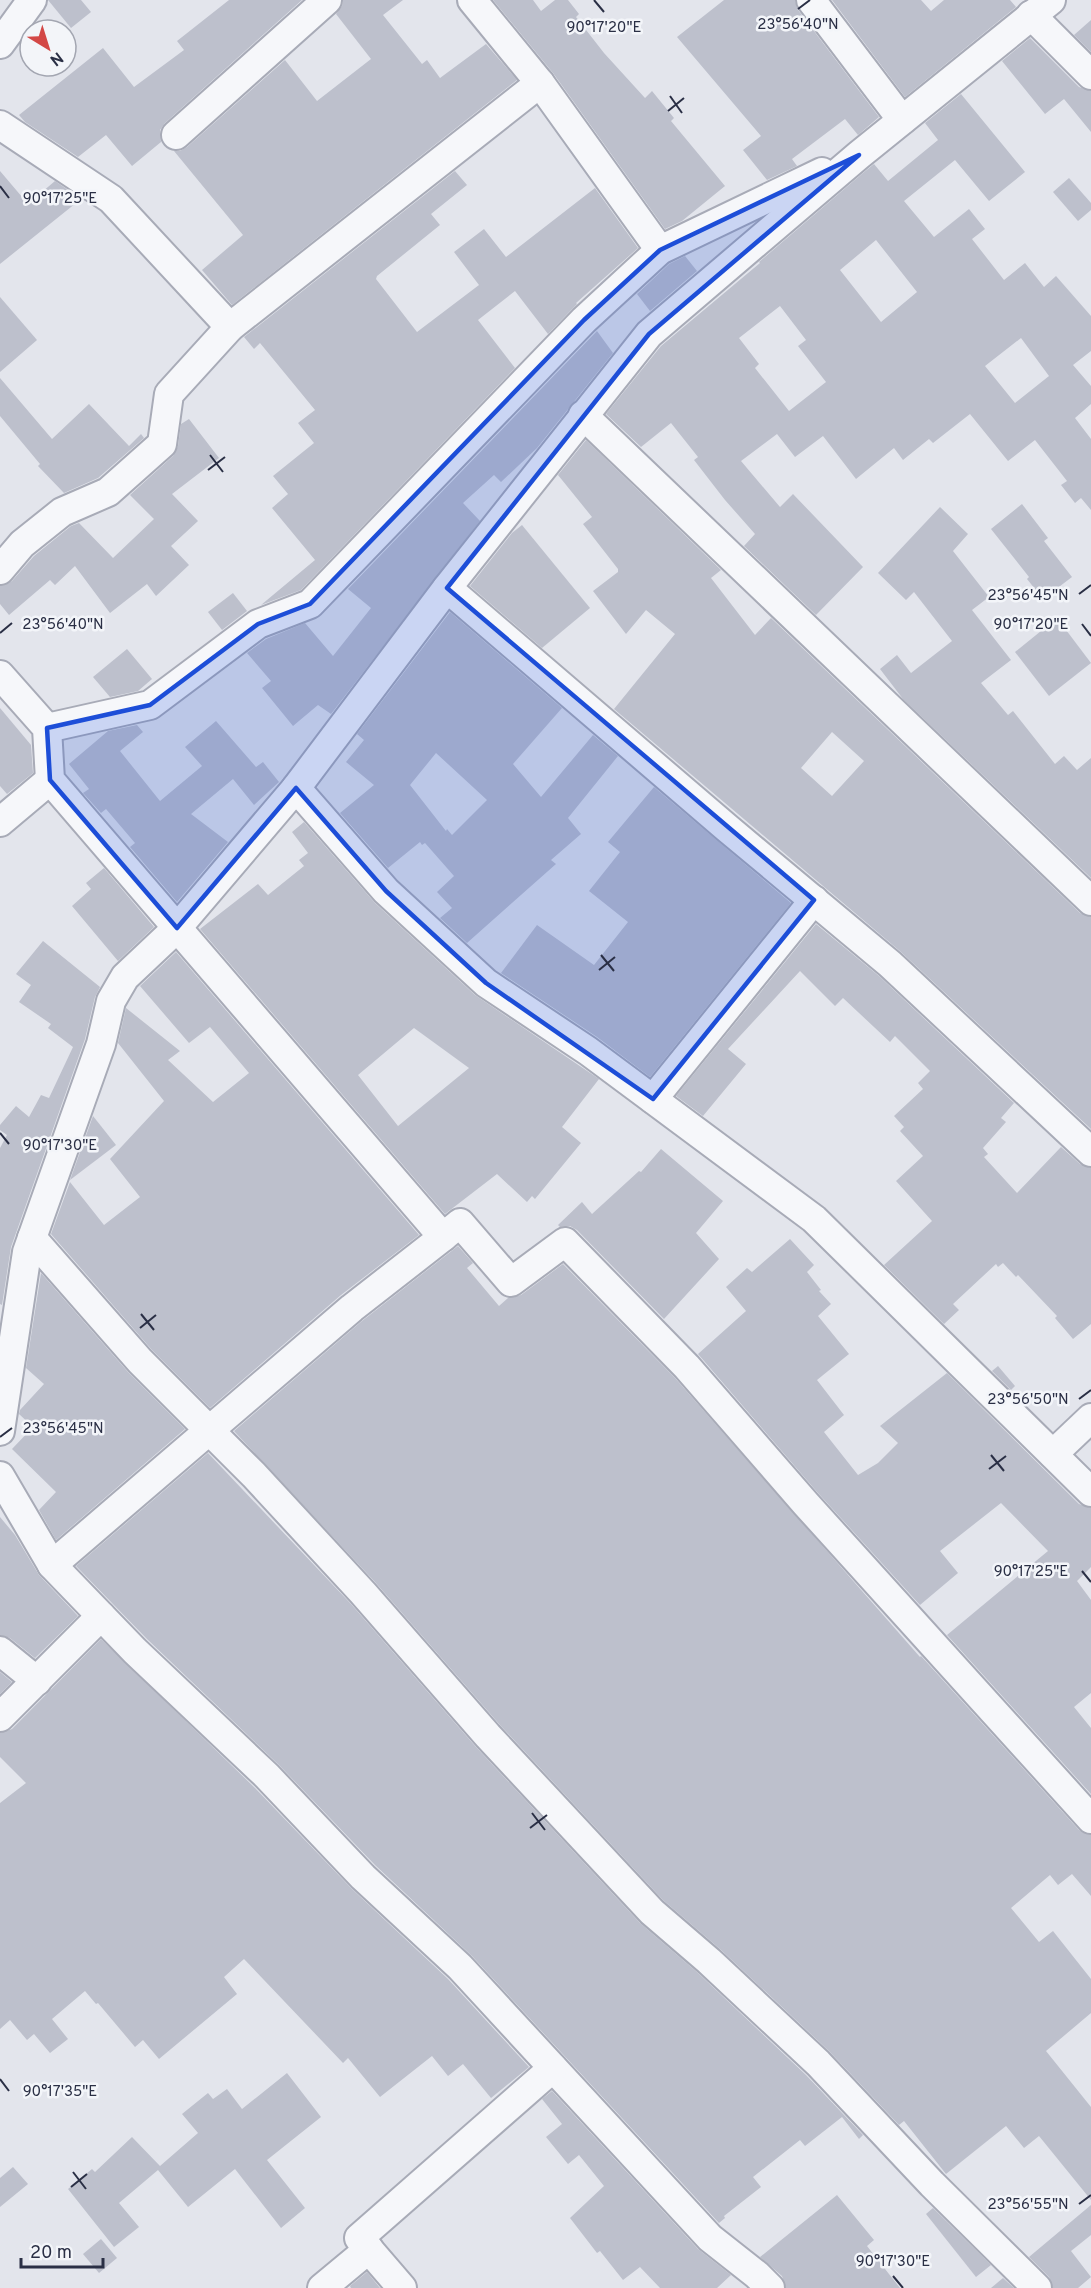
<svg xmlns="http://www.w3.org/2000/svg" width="1091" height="2288" font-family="Overpass,sans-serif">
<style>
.building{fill:#bdc0cc;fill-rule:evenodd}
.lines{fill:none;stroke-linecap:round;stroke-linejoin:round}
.minor-casing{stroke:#a8abb7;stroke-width:32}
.minor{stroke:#f6f7fa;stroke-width:28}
.marked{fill:#1d4ed8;fill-opacity:0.2;stroke:#1d4ed8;stroke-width:4.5;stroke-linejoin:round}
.ticks{fill:none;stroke:#2a2f45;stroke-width:2}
.ticks-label{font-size:15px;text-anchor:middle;fill:#2a2f45;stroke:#f3f5f9;stroke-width:5;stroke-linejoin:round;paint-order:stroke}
</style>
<rect width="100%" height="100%" fill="#e3e5ec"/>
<g class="building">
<polygon points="48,0 81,0 91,12 71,28"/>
<polygon points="229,0 302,0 165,123 160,130 161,142 132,166 106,135 78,157 25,122 19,115 103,48 134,87 184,50 177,41"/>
<polygon points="343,0 403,0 383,15 422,64 427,60 440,78 486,44 517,80 232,305 202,270 243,235 174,151 180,151 187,147 285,60 317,101 371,59 336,14 342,6"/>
<polygon points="493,0 533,0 541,11 555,0 568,0 579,14 576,17 604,53 645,98 652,91 674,118 671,121 725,186 682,221 665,229 553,73"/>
<polygon points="724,0 795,0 798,10 879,117 858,135 845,119 792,159 797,166 767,180 743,150 761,136 677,37"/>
<polygon points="832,0 921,0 931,11 944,0 1010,0 1016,7 905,97"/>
<polygon points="1091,20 1091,52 1074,35"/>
<polygon points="1030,38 1079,87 1091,91 1091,132 1064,99 1045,114 1002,61"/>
<path d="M 961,94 L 1025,172 L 989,201 L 955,160 L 904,201 L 934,237 L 969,209 L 985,229 L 972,239 L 1004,280 L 1025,263 L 1044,287 L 1056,276 L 1091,316 L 1091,351 L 1073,365 L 1091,386 L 1091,404 L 1075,418 L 1091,439 L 1091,510 L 1081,498 L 1075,503 L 1061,485 L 1067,481 L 1035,440 L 1008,461 L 970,414 L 933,443 L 929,439 L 903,460 L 894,448 L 856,479 L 823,436 L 795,457 L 777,434 L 741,461 L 780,507 L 793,494 L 863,567 L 816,615 L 744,546 L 755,534 L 725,500 L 694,460 L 698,457 L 671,423 L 641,447 L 606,414 L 661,346 L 760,263 L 759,262 L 863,173 L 874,164 L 888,181 L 938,140 L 925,123 ZM 876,240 L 917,292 L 881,322 L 840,270 ZM 780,306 L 806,340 L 798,346 L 826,382 L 789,411 L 755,368 L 759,364 L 739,338 ZM 1021,338 L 1049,376 L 1015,403 L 985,366 Z"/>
<polygon points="0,171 28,204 55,181 81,199 0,264"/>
<polygon points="455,171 467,185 431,214 440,225 377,276 376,279 417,332 479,285 454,252 484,229 506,257 595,188 638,248 576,303 577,304 548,334 515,291 478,320 515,368 301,590 261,605 315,560 272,508 288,494 273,476 314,443 298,423 315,410 260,343 254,349 244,337"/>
<polygon points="1069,178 1091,203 1091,210 1078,221 1053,192"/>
<polygon points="685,256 697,271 650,311 637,294 669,264"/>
<polygon points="0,297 37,340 0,372"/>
<polygon points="597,331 613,353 537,448 501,482 494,475 463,503 480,521 331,714 318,705 293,726 262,688 271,681 247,653 266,639 305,623 333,656 371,608 348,589"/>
<polygon points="0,378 52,439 89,404 129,446 141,434 144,438 98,478 64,493 38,466 40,464 0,416"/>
<polygon points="189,419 219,458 172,494 198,521 171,546 189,565 156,596 147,584 110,613 75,566 55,585 50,580 9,615 0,604 0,586 12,581 34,556 71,526 79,523 113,558 154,519 130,495 173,456 178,446 181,424"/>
<path d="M 586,440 L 719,568 L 721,570 L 711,578 L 755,635 L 771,618 L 1080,913 L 1091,917 L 1091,1129 L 901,952 L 614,709 L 675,634 L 646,610 L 626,634 L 593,591 L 618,572 L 618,569 L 583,524 L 592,517 L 558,475 ZM 832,732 L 864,761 L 832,796 L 801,768 Z"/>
<polygon points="1022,504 1048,538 1044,541 1072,577 1043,599 1027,579 1029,577 991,529"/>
<polygon points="940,507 968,534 953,551 989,597 972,610 1011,660 981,683 1008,715 1013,711 1055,764 1064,756 1077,770 1091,758 1091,878 903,699 880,669 897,655 911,673 952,641 914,592 906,600 878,573"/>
<polygon points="522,525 590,608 542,648 470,586 512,533"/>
<polygon points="233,593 247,611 222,630 208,612"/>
<path d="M 450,612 L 562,708 L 513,764 L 541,797 L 593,735 L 618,756 L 568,818 L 581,834 L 551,860 L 556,864 L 467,943 L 440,918 L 452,908 L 437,892 L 454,876 L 425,843 L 422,845 L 420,842 L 388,868 L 340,813 L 374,785 L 346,762 L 364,740 L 357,734 ZM 436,753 L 487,800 L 452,835 L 447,829 L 446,831 L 410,785 Z"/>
<polygon points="1057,618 1091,663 1049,696 1015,652"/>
<polygon points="127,649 152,679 138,691 110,697 93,677"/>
<polygon points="0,708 31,745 33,773 7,794 0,786"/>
<polygon points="216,721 256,767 263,762 279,782 254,805 233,779 191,814 228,842 177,902 130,847 135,843 106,809 101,813 83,793 89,789 69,764 108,731 137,725 143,732 120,751 160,801 202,766 185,747"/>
<polygon points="654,787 791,903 650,1077 597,1037 501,973 537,925 594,965 628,922 589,891 620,852 608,842"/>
<path d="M 304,822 L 375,903 L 475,995 L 599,1079 L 562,1127 L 581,1143 L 535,1199 L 532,1196 L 527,1202 L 497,1174 L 445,1214 L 200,929 L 258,884 L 268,895 L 304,866 L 299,860 L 308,853 L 292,832 ZM 414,1028 L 469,1068 L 398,1126 L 358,1075 Z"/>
<polygon points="104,868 154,927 118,961 72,906 91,889 86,883"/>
<polygon points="816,924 879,976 1014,1103 1001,1118 1006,1122 983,1148 988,1154 984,1157 1017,1193 1061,1147 1080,1164 1091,1168 1091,1324 1073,1339 1055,1318 1057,1316 1018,1275 1016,1277 1003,1263 998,1267 996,1264 953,1304 959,1310 944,1324 884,1265 932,1221 896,1181 923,1156 900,1131 904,1127 894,1116 923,1089 918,1083 930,1071 895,1036 890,1042 843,998 835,1006 800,971 728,1049 746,1064 703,1116 676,1096"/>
<polygon points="43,941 100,987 95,997 85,1039 11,1247 2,1305 0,1304 0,1148 7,1135 0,1130 0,1125 16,1106 29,1117 41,1095 49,1098 73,1047 48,1028 51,1024 19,1002 31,985 16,974"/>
<polygon points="176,952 419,1235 341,1295 210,1408 152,1350 51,1234 70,1182 104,1225 140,1197 110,1159 164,1101 118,1043 126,1008 180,1051 168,1060 213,1102 249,1073 210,1027 189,1043 140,986"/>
<polygon points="93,1116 116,1145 70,1180"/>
<polygon points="661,1149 723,1201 696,1233 719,1259 664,1319 577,1230 570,1226 560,1227 558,1225 582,1202 592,1214 639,1171 641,1172"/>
<polygon points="790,1239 814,1265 807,1272 821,1290 819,1291 831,1304 818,1316 849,1354 817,1380 844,1415 824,1432 858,1475 878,1463 898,1443 880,1426 947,1373 1079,1504 1091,1508 1091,1567 1077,1581 1091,1600 1091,1693 1074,1707 1091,1728 1091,1794 947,1635 1048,1551 1001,1503 940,1551 958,1573 920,1605 818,1493 698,1354 746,1311 726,1287 747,1268 752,1272"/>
<polygon points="458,1246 473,1263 467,1268 499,1306 508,1298 521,1295 563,1264 675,1378 920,1657 921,1656 1079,1830 1091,1835 1091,1896 1072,1874 1058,1885 1050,1875 1011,1908 1039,1942 1053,1931 1091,1979 1091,2013 1046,2051 1091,2107 1091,2200 1039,2136 1024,2148 1006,2126 946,2174 904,2121 899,2125 829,2051 720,1949 663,1900 500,1725 375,1582 234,1431 362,1321"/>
<polygon points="41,1273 128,1372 185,1429 56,1540 39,1510 56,1492 12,1449 33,1427 19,1414 20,1410 44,1384 26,1368"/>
<polygon points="998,1366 1015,1386 1011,1390 992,1371"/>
<polygon points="208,1453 351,1604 476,1747 640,1923 698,1973 806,2075 863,2135 859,2139 842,2117 805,2146 800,2140 753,2177 761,2187 724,2216 725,2218 719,2223 472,1956 375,1865 279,1765 147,1639 76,1566"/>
<polygon points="0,1517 15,1535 39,1575 78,1616 35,1658 10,1638 0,1635"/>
<polygon points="101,1639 255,1788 352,1889 448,1979 529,2067 491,2098 463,2064 448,2076 432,2056 380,2097 348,2058 343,2063 244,1959 224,1977 237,1994 159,2059 143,2040 135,2047 98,2003 96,2004 85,1991 52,2019 68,2039 50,2053 34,2034 27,2040 10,2020 0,2029 0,1803 26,1783 0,1757 0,1733 12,1729"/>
<polygon points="0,1672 12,1682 0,1694"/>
<polygon points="287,2073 321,2117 267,2160 305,2208 281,2228 235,2169 188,2207 158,2170 119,2203 139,2227 114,2247 68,2189 92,2169 95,2172 132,2137 160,2166 198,2133 182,2114 208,2093 213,2099 227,2089 242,2109"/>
<polygon points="552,2091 698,2249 731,2275 717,2288 660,2288 640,2267 623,2280 600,2251 597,2253 570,2218 604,2186 579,2155 568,2164 546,2137 562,2124 542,2099"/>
<polygon points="13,2167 28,2184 0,2207 0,2178"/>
<polygon points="837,2195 874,2240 867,2246 900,2288 786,2288 782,2276 760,2257"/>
<polygon points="1091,2205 1091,2235 1071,2251 1091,2277 1078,2288 1053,2288 1049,2277 1029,2257"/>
<polygon points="933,2208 991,2265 976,2277 926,2214"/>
<polygon points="101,2239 117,2258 99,2273 83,2254"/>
<polygon points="367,2272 380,2288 351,2288 350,2286"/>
<polygon points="1003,2278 1014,2288 991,2288"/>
</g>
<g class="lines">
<g class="minor-casing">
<g id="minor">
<polyline points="472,0 540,83 660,250"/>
<polyline points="811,0 902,120"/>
<polyline points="1031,15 1091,75"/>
<polyline points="0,44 32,0"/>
<polyline points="0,125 111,199 230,327"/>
<polyline points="176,135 327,0"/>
<polyline points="583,415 1091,901"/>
<polyline points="0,570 22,544 62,512 108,492 162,444 169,394 230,327 540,83"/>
<polyline points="447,588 727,828 890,964 1091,1152"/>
<polyline points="0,675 47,728 50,780 443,1237 352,1308 52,1565"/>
<polyline points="47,728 150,705 258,624 310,604 584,320 660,250 822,172"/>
<polyline points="296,788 386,891 486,983 588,1051 814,1219 1091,1492"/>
<polyline points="0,822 50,780"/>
<polyline points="653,1099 814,900"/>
<polyline points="443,1237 460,1223 511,1282 565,1242 687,1367 806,1504 1091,1819"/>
<polyline points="32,1238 140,1361 254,1475 363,1593 488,1736 652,1912 709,1961 818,2063 932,2184 1037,2288"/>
<polyline points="0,1431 27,1252 101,1044 111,1001 125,977 177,928 296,788 447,588 649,334 859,155 1051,0"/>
<polyline points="1053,1454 1091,1418"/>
<polyline points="0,1476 52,1565 135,1651 267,1776 363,1877 460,1967 710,2238 757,2275 770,2288"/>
<polyline points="0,1651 37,1681"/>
<polyline points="0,1717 101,1616"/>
<polyline points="322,2288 369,2249"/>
<polyline points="402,2288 359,2238 553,2068"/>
</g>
</g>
<use href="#minor" class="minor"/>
</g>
<path class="marked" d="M 859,155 L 649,334 L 447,588 L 814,900 L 653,1099 L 486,983 L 386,891 L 296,788 L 177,928 L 50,780 L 47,728 L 150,705 L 258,624 L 310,604 L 584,320 L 660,250 Z"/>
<path class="ticks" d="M 594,0 L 604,12M 798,9 L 810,0M 670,96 L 682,113M 668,111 L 684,98M 0,186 L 9,198M 210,455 L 223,472M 208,470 L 225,457M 1079,594 L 1091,585M 1082,624 L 1091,636M 0,633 L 12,623M 601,955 L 614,971M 599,970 L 615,957M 0,1133 L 9,1144M 141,1314 L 154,1330M 140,1328 L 156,1315M 1079,1399 L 1091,1390M 0,1437 L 12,1428M 991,1455 L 1004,1471M 989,1469 L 1006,1456M 1082,1571 L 1091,1582M 532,1813 L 545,1830M 530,1828 L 547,1815M 0,2079 L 9,2091M 73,2172 L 86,2189M 71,2187 L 87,2174M 1079,2204 L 1091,2195M 893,2276 L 903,2288"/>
<g class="ticks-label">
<text x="798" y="29">23°56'40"N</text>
<text x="604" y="32">90°17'20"E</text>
<text x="60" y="203">90°17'25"E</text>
<text x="1028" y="600">23°56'45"N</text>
<text x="63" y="629">23°56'40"N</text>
<text x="1031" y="629">90°17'20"E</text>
<text x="60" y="1150">90°17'30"E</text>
<text x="1028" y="1404">23°56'50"N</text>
<text x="63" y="1433">23°56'45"N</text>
<text x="1031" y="1576">90°17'25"E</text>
<text x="60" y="2096">90°17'35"E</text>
<text x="1028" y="2209">23°56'55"N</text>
<text x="893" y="2266">90°17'30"E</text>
</g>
<g transform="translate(48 48) rotate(142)"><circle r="28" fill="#f3f5f9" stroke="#a3a6b1" stroke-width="1.5"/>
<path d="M0-4.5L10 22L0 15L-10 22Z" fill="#d34846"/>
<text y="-9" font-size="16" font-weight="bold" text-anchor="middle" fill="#2a2f45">N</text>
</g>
<path d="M21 2258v9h82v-9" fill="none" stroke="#2a2f45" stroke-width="3"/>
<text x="30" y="2258" font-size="18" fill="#2a2f45" stroke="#f3f5f9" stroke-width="4.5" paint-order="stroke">20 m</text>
</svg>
